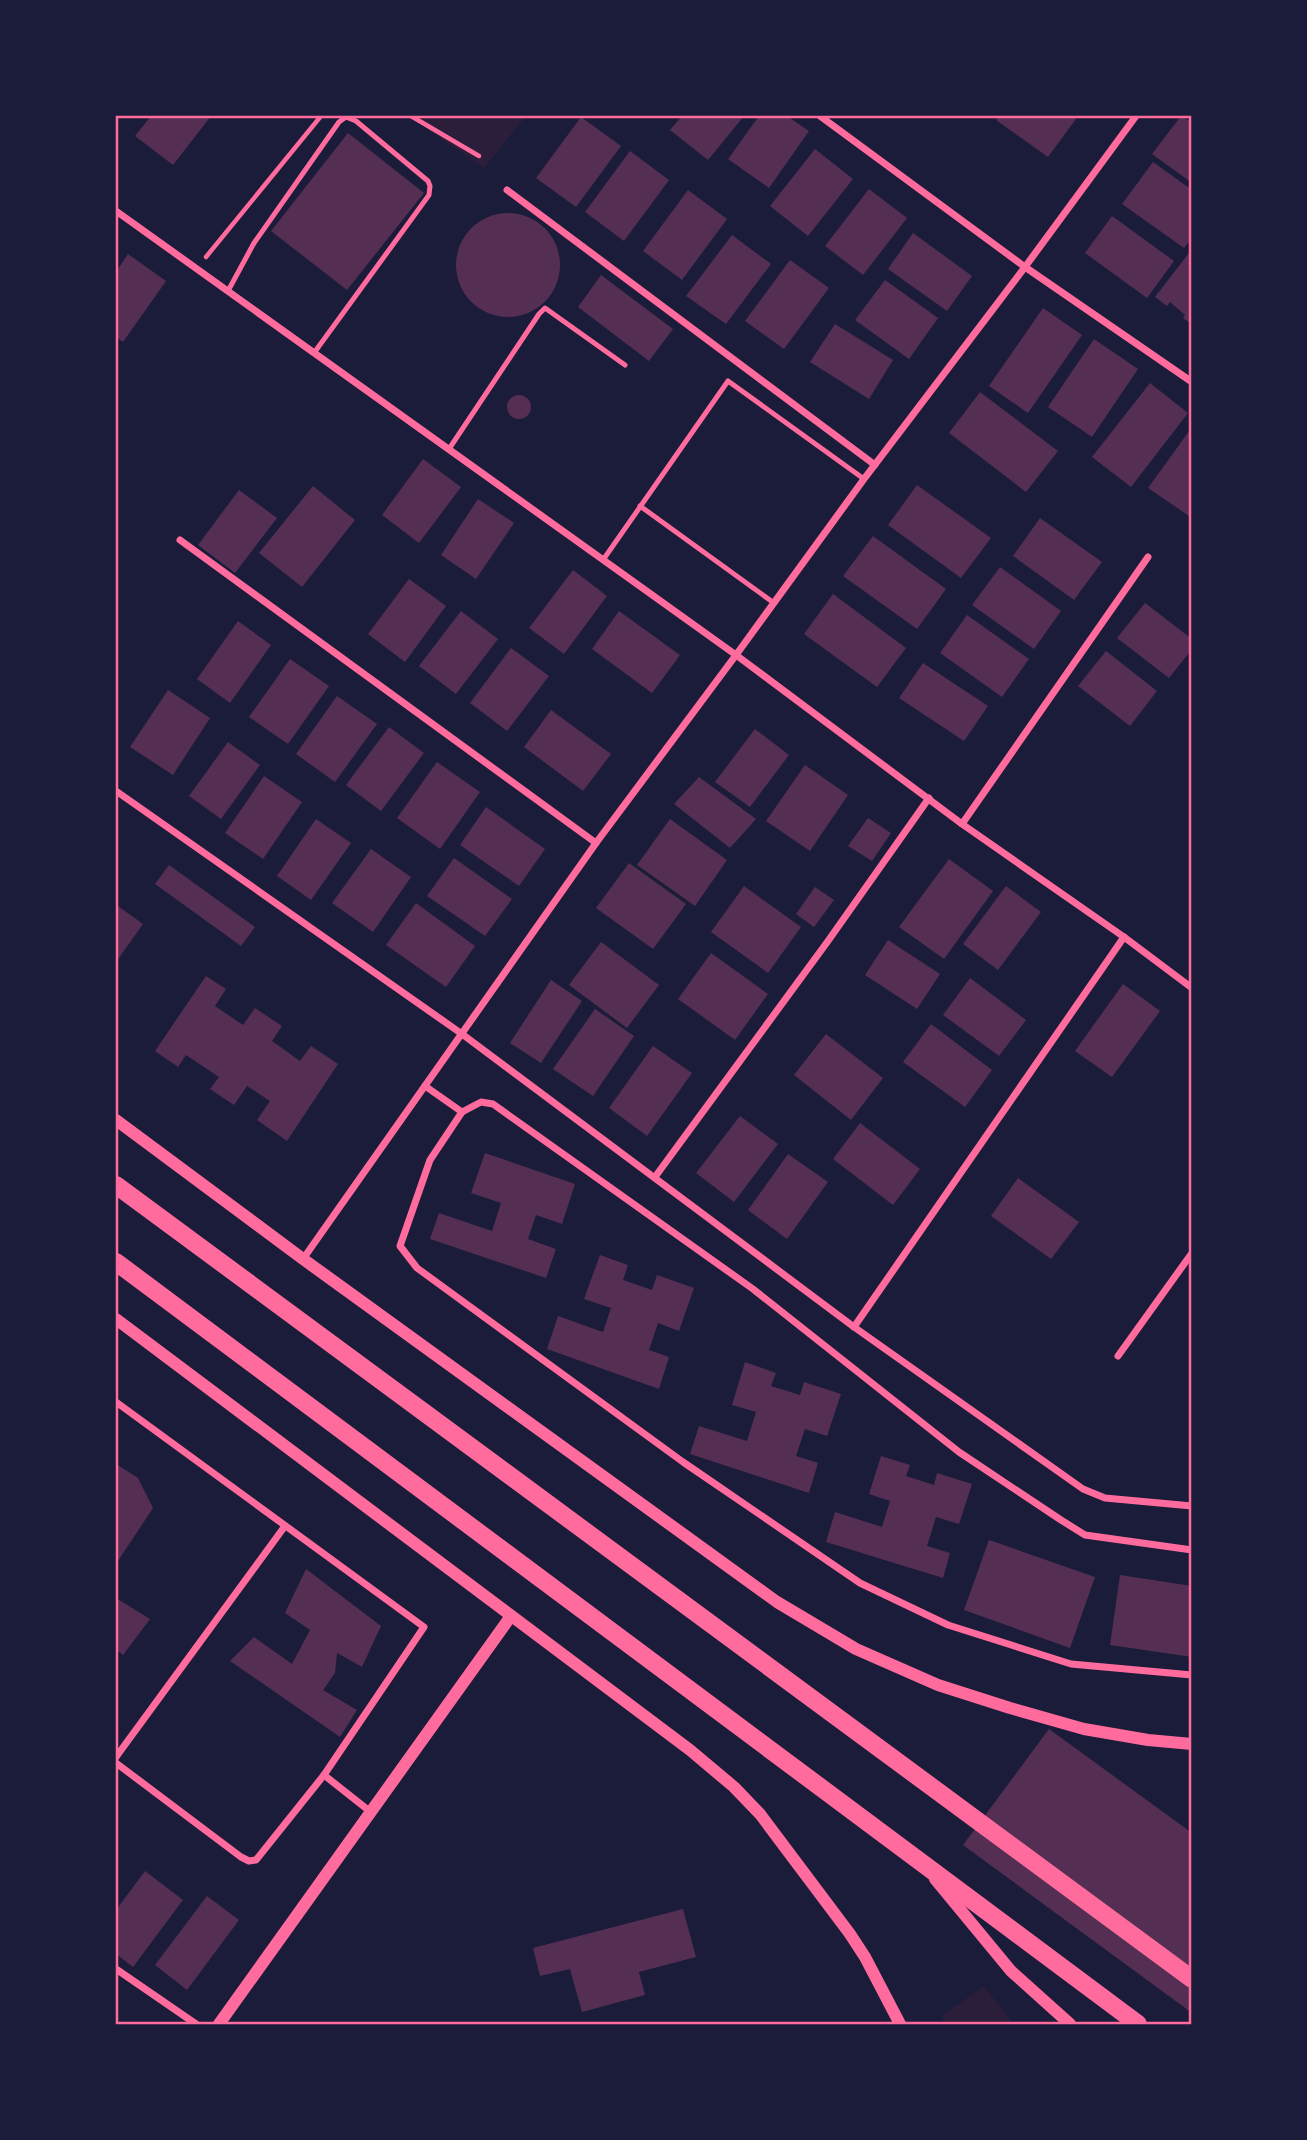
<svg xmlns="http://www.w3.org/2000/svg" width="1307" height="2140" font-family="Inter,sans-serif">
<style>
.green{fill:#2a1e3b}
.building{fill:#542f53}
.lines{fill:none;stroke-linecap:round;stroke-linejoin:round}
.path{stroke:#ff6b9d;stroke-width:4.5}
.service{stroke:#ff6b9d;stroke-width:5}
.minor{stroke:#ff6b9d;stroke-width:7}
.tertiary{stroke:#ff6b9d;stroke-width:12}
.primary{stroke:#ff6b9d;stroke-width:18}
.neatline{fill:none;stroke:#ff6b9d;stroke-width:2.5}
</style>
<rect width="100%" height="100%" fill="#1b1b3a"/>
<g class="green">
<polygon points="408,116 526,116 484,168"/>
<polygon points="984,1986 1013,2024 945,2024 942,2016"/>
</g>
<g class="building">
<polygon points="151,116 211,116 173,165 135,136"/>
<polygon points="682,116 744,116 708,160 670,130"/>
<polygon points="759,116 787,116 809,131 769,188 728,159"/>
<polygon points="1000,116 1071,116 1076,119 1048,157 996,120"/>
<polygon points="1181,116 1192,122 1192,183 1152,154"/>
<polygon points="581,117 621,146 576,207 536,178"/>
<polygon points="348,133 424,193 347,290 271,231"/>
<polygon points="815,149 853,179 808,236 770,206"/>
<polygon points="630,151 669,180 624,241 585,212"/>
<polygon points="1153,162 1192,190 1192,238 1184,248 1122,204"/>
<polygon points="869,189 907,218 863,275 825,246"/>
<polygon points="688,190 727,219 682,280 643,251"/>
<circle cx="508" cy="265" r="52"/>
<polygon points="1112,216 1174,261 1147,298 1085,253"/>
<polygon points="913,233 972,276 947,311 888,269"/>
<polygon points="732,235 771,264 726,324 686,296"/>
<polygon points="1192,249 1192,325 1183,318 1185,315 1170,302 1167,306 1155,297"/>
<polygon points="128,254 166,281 123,342 116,337 116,272"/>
<polygon points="790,260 829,288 784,349 745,321"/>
<polygon points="601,275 673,329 649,361 578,307"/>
<polygon points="885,280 938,318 909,359 855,320"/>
<polygon points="1043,308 1082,335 1028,413 989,386"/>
<polygon points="835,324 893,360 869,399 810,362"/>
<polygon points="1094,339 1138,369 1092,437 1048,407"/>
<polygon points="1150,383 1188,413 1131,487 1092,457"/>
<polygon points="980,392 1058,451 1026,492 949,433"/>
<circle cx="519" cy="407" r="12"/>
<polygon points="1192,427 1192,518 1148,488"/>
<polygon points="423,459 461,487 419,543 382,515"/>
<polygon points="917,485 991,538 961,578 888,525"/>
<polygon points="313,486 355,520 302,587 259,553"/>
<polygon points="239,490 277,518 235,573 198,545"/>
<polygon points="478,499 514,523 476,579 441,555"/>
<polygon points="1040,518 1102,562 1074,600 1013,556"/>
<polygon points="873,536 946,589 917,629 843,576"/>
<polygon points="1000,567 1061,611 1034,649 972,605"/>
<polygon points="573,570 607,596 564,654 529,628"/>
<polygon points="409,579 446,606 405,662 368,634"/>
<polygon points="833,594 906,648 877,687 804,634"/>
<polygon points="1145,603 1192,639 1192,649 1169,678 1117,638"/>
<polygon points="461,611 498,639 456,694 419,666"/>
<polygon points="619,611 680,655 652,693 592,649"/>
<polygon points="967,615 1029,659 1002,697 940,653"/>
<polygon points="238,621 271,645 230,703 197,679"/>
<polygon points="511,648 549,676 507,731 470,703"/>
<polygon points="1106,651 1157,691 1130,726 1078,686"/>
<polygon points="290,659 329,686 288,744 249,717"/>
<polygon points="923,663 988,706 964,741 899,698"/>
<polygon points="168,690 210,718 173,775 130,747"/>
<polygon points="337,696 377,724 335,782 296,754"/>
<polygon points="551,710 611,754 583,791 524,747"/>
<polygon points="389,727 424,753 381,811 346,785"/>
<polygon points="755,729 789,755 750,807 715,782"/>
<polygon points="228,742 260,765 221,819 189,796"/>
<polygon points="437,762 480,792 440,849 397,818"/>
<polygon points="805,765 848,795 810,851 766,821"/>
<polygon points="264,776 302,802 263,859 225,833"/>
<polygon points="699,777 756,819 730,848 674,804"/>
<polygon points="486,807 545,849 519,886 460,845"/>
<polygon points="868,818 891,833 872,861 848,846"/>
<polygon points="316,819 351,843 311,900 277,876"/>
<polygon points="670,819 727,860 695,906 637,865"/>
<polygon points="371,849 411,877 373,932 332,903"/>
<polygon points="454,858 512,899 485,936 427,896"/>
<polygon points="949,859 993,891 944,959 899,927"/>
<polygon points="629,863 686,904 653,949 596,908"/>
<polygon points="169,865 255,927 241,946 155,884"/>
<polygon points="744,886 801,927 768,973 711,932"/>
<polygon points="1006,886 1041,912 998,970 963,944"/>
<polygon points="815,887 834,900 814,927 796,914"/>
<polygon points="416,903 475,946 446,987 386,945"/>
<polygon points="118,906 143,924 116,962 116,909"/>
<polygon points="888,940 940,974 917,1009 865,975"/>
<polygon points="601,942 659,985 627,1028 569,985"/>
<polygon points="711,953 768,994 735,1040 678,999"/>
<polygon points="206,976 226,989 215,1006 243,1025 255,1008 282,1026 272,1041 300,1061 311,1046 338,1064 287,1141 257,1120 270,1101 247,1086 234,1105 210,1089 219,1077 186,1055 178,1067 155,1051"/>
<polygon points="970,978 1026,1020 999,1056 943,1015"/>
<polygon points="551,980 582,1001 541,1063 510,1043"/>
<polygon points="1123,984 1160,1011 1112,1077 1075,1051"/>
<polygon points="595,1009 634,1036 593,1096 553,1069"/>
<polygon points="931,1024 992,1070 965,1107 903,1062"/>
<polygon points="826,1034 883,1078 851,1120 794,1075"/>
<polygon points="653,1046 692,1073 647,1136 609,1108"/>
<polygon points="740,1116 778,1144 734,1202 696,1173"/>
<polygon points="860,1123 920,1169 893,1205 833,1159"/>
<polygon points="485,1153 575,1184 562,1224 536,1215 528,1239 556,1249 546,1278 430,1239 439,1213 492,1231 501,1203 471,1193"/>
<polygon points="788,1154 828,1182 787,1239 748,1210"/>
<polygon points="1018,1178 1079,1222 1051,1259 991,1216"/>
<polygon points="600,1255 628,1265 623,1280 652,1290 657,1275 694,1288 679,1331 658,1323 649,1350 669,1357 659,1389 547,1349 558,1316 603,1332 611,1308 584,1299"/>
<polygon points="745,1362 776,1373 771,1386 800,1395 804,1382 841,1394 827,1436 805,1429 796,1456 818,1463 809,1493 690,1454 699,1426 747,1441 756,1412 732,1405"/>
<polygon points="881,1456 910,1465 906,1476 934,1485 937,1473 972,1484 959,1524 936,1517 927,1546 950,1553 943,1578 826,1542 835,1512 882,1527 890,1501 869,1494"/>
<polygon points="116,1464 138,1478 153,1508 116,1564"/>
<polygon points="989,1540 1095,1577 1070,1648 964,1610"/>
<polygon points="306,1569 381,1626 362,1667 337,1653 335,1673 323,1690 357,1710 340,1737 230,1661 254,1637 292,1664 310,1630 285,1613"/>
<polygon points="1120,1575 1192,1586 1192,1657 1110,1645"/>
<polygon points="116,1598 150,1619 123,1655 116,1649"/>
<polygon points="1049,1729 1192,1833 1192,2013 963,1845"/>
<polygon points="145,1871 183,1900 133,1967 116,1954 116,1910"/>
<polygon points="207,1896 239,1920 187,1990 155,1965"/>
<polygon points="683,1909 696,1957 639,1972 645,1995 582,2012 570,1969 540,1976 533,1948"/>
</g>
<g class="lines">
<g class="path">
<polyline points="411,116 479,156"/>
<polyline points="206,257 321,116"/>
</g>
<g class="service">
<polyline points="228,291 254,243 339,122 346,117 356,121 428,181 430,186 429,195 314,353"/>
<polyline points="449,449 539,314 545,308 625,365"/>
<polyline points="640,506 774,603"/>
<polyline points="603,560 728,381 864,479"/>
</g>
<g class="minor">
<polyline points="820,116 1025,267 1192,382"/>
<polyline points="507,190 875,465"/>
<polyline points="116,211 736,655 962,824 1124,937 1192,988"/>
<polyline points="180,540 596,843"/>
<polyline points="116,791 462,1034 854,1327 1083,1489 1105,1498 1192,1506"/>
<polyline points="962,824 1148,557"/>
<polyline points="425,1086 462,1112"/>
<polyline points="655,1177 828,941 929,798"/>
<polyline points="303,1259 596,843 736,655 864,479 1025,267 1136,116"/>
<polyline points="854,1327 1124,937"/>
<polyline points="1118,1356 1192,1253"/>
<polyline points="116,1402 424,1627 324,1775 372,1813"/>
<polyline points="1192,1550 1085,1535 1061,1520 959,1452 753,1289 493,1104 481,1102 462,1112 430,1160 400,1246 417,1268 683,1462 860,1583 948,1625 1071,1664 1192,1675"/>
<polyline points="116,1757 285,1526"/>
<polyline points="116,1763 241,1857 249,1861 256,1860 324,1775"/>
<polyline points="116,1969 196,2024"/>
</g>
<g class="tertiary">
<polyline points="116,1120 303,1259 777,1602 856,1649 938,1685 1010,1708 1084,1729 1148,1740 1192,1744"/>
<polyline points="116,1319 690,1750 734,1787 760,1814 850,1934 865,1957 900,2024"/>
<polyline points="935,1879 1011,1971 1070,2024"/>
<polyline points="219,2024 511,1616"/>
</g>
<g class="primary">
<polyline points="116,1185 1192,1979"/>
<polyline points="116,1262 1138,2024"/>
</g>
</g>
<rect width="1307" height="2140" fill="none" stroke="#1b1b3a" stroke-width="234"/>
<rect x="117" y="117" width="1073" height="1906" class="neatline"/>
</svg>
